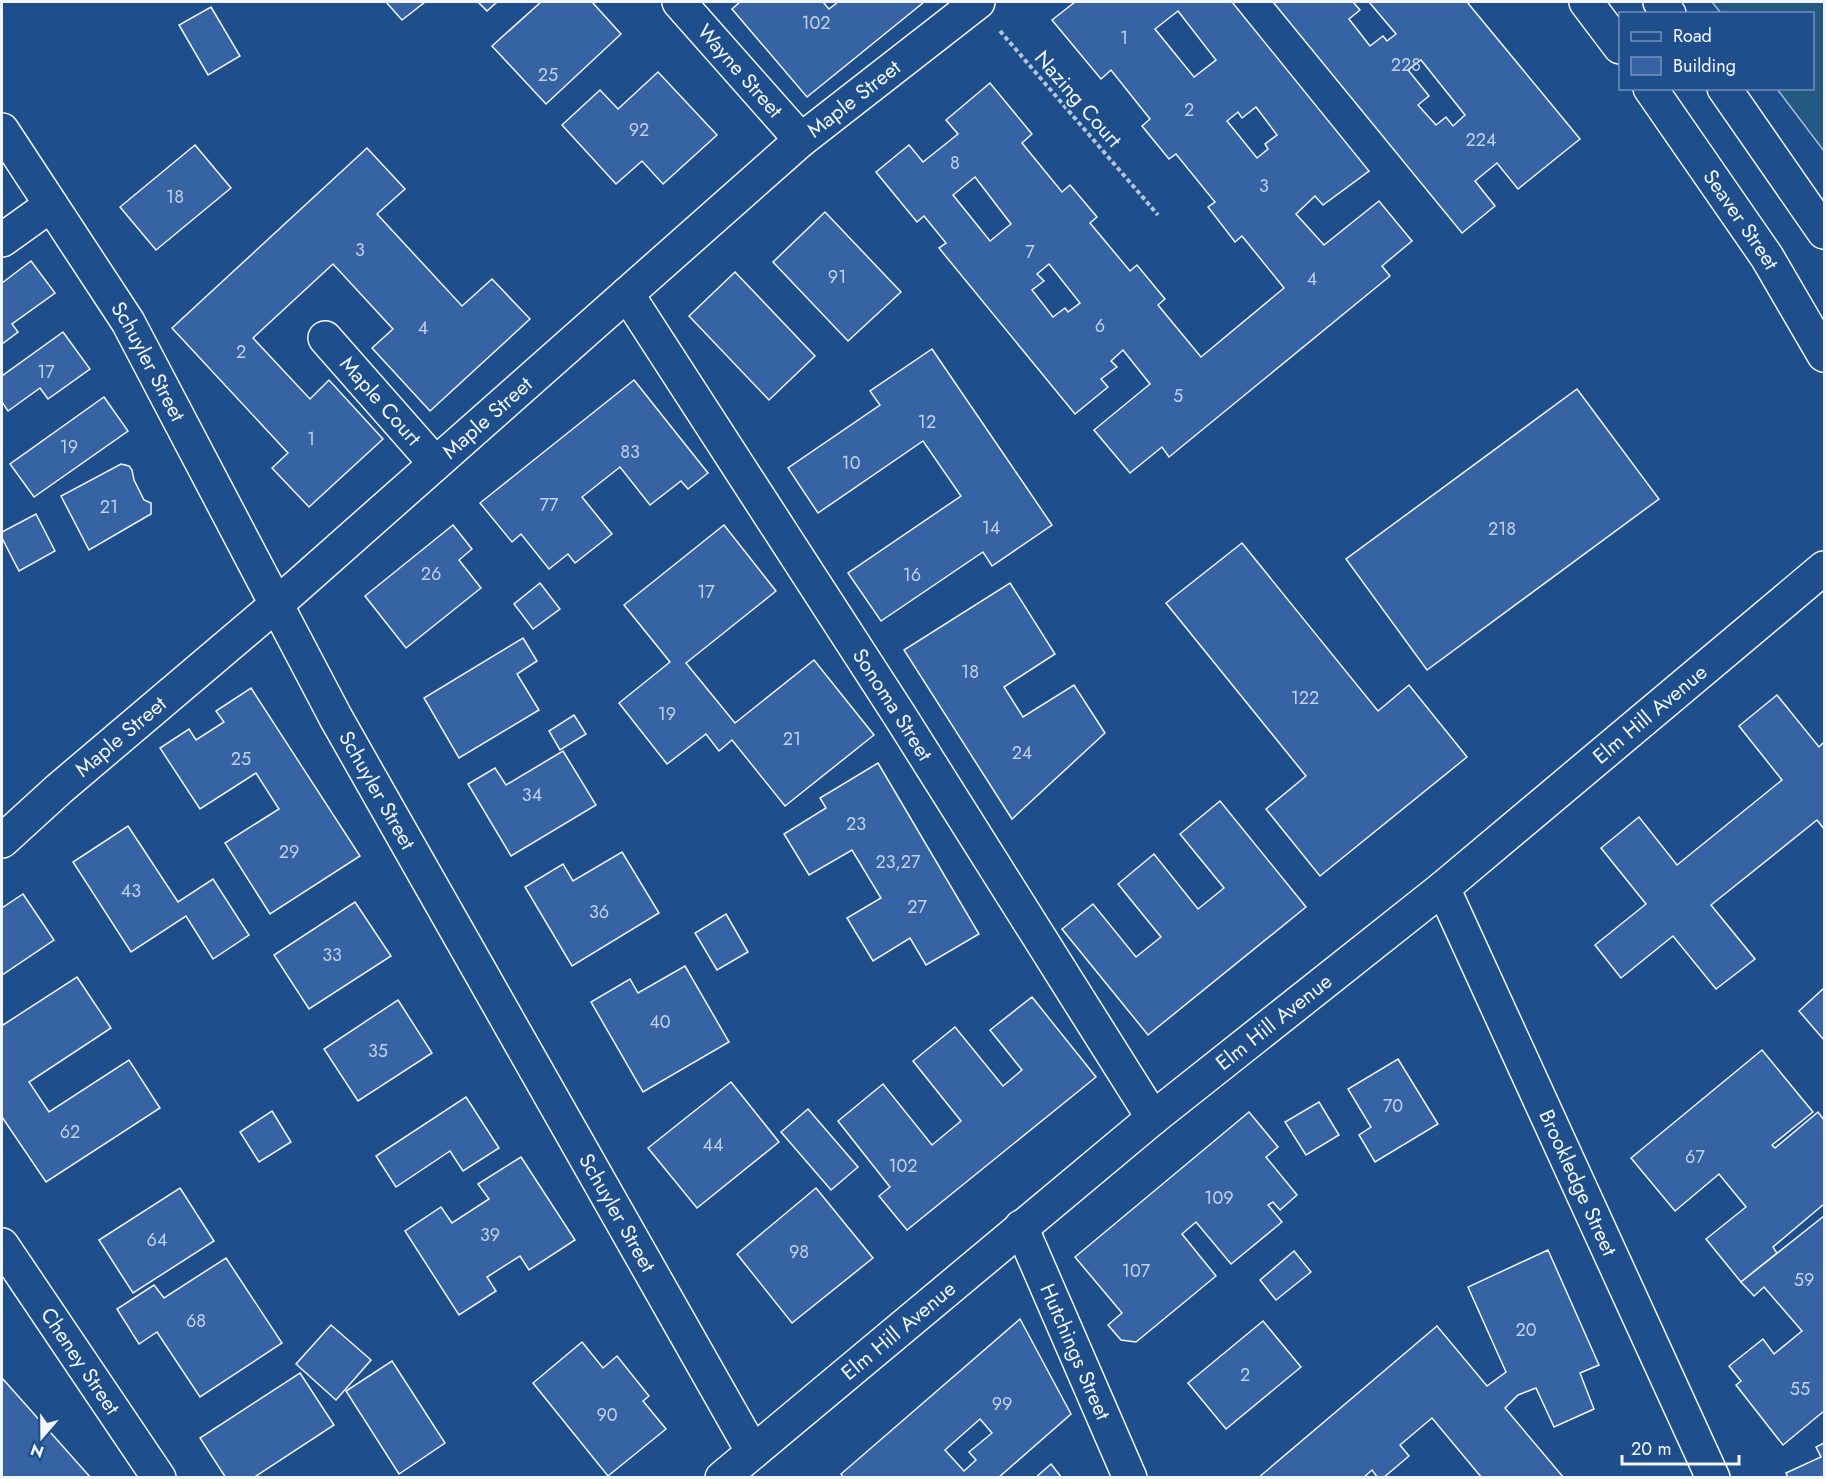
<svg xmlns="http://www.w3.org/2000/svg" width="1826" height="1479" font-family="Jost,sans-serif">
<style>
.green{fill:#245a82;stroke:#a8bbd7;stroke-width:1.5}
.building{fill:#3563a3;stroke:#f2f6ff;stroke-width:1.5;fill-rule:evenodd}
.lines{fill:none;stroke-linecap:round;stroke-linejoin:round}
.street-casing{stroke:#f2f6ff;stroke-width:36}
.primary-casing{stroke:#f2f6ff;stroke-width:36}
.path{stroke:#b3c4dc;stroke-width:4;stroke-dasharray:4.5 3;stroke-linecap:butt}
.street{stroke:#1f4e8c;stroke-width:33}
.primary{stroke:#1f4e8c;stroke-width:33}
.labels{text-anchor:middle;stroke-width:4.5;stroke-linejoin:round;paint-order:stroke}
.number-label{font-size:18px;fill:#c3d1e8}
.street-label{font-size:21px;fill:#f2f6ff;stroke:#1f4e8c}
</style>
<rect width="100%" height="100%" fill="#1f4e8c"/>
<polygon class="green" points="1712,2 1824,2 1824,151 1777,89 1812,88 1812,14 1721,13"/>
<g class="building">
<polygon points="386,2 425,2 402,20"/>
<polygon points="478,2 497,2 487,11"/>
<polygon points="541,2 592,2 621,34 546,104 492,46"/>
<polygon points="740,2 823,2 829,9 838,2 924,2 807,97 732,9"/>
<path d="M 1075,2 L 1232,2 L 1369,171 L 1323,205 L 1315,196 L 1296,214 L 1324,245 L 1379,201 L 1412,241 L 1382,266 L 1390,276 L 1169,457 L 1162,447 L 1130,473 L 1094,430 L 1150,384 L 1123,350 L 1111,361 L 1117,367 L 1101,379 L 1108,387 L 1075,414 L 939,248 L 946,243 L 924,216 L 917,222 L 876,172 L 909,145 L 923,162 L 958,134 L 946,120 L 990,83 L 1032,134 L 1022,143 L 1062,192 L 1070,185 L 1097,217 L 1090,223 L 1130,271 L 1137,265 L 1165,299 L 1158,305 L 1201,357 L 1284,288 L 1242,236 L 1235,242 L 1208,207 L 1215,202 L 1176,154 L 1169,159 L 1142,126 L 1150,119 L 1111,70 L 1101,79 L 1052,20 ZM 1178,11 L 1216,60 L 1194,77 L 1155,29 ZM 1256,107 L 1277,135 L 1265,144 L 1268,149 L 1257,158 L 1227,121 L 1238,112 L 1242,118 ZM 975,177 L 1011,224 L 990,241 L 953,195 ZM 1049,264 L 1080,303 L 1068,312 L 1065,308 L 1053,317 L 1032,290 L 1044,281 L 1037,274 Z"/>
<path d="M 1273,2 L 1353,2 L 1360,10 L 1349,19 L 1370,46 L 1383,36 L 1387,41 L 1396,34 L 1369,2 L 1467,2 L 1580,139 L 1518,189 L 1497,163 L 1475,181 L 1495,206 L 1462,233 ZM 1421,60 L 1465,115 L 1453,126 L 1446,117 L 1436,125 L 1418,105 L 1429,96 L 1408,70 Z"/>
<polygon points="211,7 240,56 208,75 179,25"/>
<polygon points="658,72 717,135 663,184 642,161 616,184 562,125 600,90 618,109"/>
<polygon points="195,145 231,188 156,250 120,207"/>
<polygon points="367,148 405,189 377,214 462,306 492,279 530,319 430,411 372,348 393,329 333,264 253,338 310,399 329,380 383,439 309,507 272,468 288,453 172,328"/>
<polygon points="825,212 901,292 848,341 773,262"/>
<polygon points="31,261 55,293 12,324 18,332 2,344 2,283"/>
<polygon points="735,272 815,356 769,400 689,316"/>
<polygon points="63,332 90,369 48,399 40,388 8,411 2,402 2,376"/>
<polygon points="932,349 1052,525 992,566 983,552 881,621 848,573 961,496 923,441 818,513 788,468 880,405 870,391"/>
<polygon points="634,380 708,473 688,489 681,481 650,505 620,467 582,497 612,534 575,563 568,554 549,569 521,534 512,542 480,503"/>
<polygon points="1577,389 1659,499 1427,670 1346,559"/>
<polygon points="104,397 128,431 34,497 10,464"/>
<polygon points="121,464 129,466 132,470 134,480 144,500 151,503 151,514 89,550 61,496"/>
<polygon points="36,514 55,551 19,571 2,538 2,532"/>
<polygon points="453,525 472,549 459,560 481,588 406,648 365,596"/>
<polygon points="724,525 776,591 686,663 735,723 814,660 874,735 785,806 732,740 719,751 706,734 667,764 619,703 670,662 624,605"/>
<polygon points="1242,543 1378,711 1409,685 1467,757 1320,876 1266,809 1306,776 1166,603"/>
<polygon points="540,583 560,609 533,629 514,604"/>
<polygon points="1010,583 1055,654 1004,687 1023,717 1074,685 1105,733 1012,819 904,650"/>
<polygon points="523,638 537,661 517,674 539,710 459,758 424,698"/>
<polygon points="251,688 360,856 270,914 225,843 279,809 256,773 200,809 160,748 189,729 196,740 224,722 216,711"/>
<polygon points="1777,695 1819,747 1824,742 1824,829 1817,820 1711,905 1755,959 1716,989 1673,936 1621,978 1595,945 1646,904 1601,848 1639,817 1677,865 1782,780 1739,726"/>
<polygon points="574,715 586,734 560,750 549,731"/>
<polygon points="563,751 596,805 511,856 468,784 495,768 506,785"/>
<polygon points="878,763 979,934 926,965 910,938 873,961 847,918 881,898 852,850 809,875 784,834 826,808 820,798"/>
<polygon points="1220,801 1306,907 1148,1035 1062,929 1093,904 1136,957 1161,937 1118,884 1154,854 1198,909 1224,888 1180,834"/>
<polygon points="128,826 178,902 213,879 249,935 213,959 186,916 131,952 73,862"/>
<polygon points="622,852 659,913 572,966 525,887 563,864 573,881"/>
<polygon points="23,894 54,940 2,975 2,908"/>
<polygon points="355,902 391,956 309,1009 274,955"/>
<polygon points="726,914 748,952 717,970 695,933"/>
<polygon points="685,966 729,1042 643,1092 591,1002 630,979 638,993"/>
<polygon points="77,977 111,1028 29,1082 49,1112 129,1060 160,1108 46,1182 2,1117 2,1022 3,1025"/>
<polygon points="1824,988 1824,1040 1799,1011"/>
<polygon points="1032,997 1096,1077 907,1230 879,1196 890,1187 838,1121 883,1084 932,1145 961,1121 913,1061 955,1027 1003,1086 1022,1070 990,1030"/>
<polygon points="398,1000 432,1053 358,1101 324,1049"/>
<polygon points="1762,1050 1813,1112 1772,1145 1775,1148 1818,1112 1824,1120 1824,1204 1773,1247 1777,1253 1741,1282 1706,1239 1746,1207 1719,1174 1675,1211 1631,1158"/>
<polygon points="1398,1059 1438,1124 1375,1162 1359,1135 1371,1127 1348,1089"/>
<polygon points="731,1082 779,1142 697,1208 648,1148"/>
<polygon points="466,1097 499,1148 463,1171 450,1151 396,1187 376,1156"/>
<polygon points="1319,1102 1339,1135 1306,1155 1285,1122"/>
<polygon points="808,1109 858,1167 831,1190 781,1132"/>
<polygon points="272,1111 291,1142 259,1162 240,1132"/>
<polygon points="1249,1112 1278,1147 1266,1157 1297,1195 1280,1210 1273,1202 1268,1205 1282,1222 1231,1264 1196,1222 1182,1234 1216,1276 1136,1342 1121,1340 1108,1325 1122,1313 1075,1257"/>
<polygon points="521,1157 575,1240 529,1270 520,1256 487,1277 496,1291 459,1315 405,1231 441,1207 452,1223 489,1199 478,1184"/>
<polygon points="180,1188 214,1241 133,1293 99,1240"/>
<polygon points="816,1188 873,1258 792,1323 737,1254"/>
<polygon points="1824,1216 1824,1411 1783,1445 1736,1385 1741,1381 1729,1366 1763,1339 1774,1354 1802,1331 1764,1287 1754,1296 1741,1282"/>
<polygon points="1548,1250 1599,1365 1580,1373 1594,1409 1554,1427 1536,1388 1518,1395 1505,1408 1564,1478 1482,1478 1432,1418 1400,1445 1409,1456 1383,1478 1378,1478 1372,1470 1363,1478 1258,1478 1437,1326 1487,1386 1506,1372 1468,1287"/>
<polygon points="1294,1251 1311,1272 1276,1300 1260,1280"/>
<polygon points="226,1258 282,1343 200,1397 157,1332 139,1344 117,1309 154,1285 164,1298"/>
<path d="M 1020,1319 L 1071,1414 L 998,1478 L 844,1478 L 841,1474 ZM 980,1419 L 992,1433 L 969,1452 L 976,1460 L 964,1471 L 945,1450 Z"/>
<polygon points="1263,1321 1301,1367 1226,1429 1188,1383"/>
<polygon points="331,1325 371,1360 336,1400 296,1364"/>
<polygon points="582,1342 603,1368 617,1356 649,1396 643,1401 666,1429 608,1476 533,1383"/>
<polygon points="392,1361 445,1443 399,1474 346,1391"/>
<polygon points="300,1373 334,1425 253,1478 226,1478 200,1438"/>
<polygon points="2,1378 91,1478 2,1478"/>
<polygon points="1824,1443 1824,1478 1788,1478 1786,1473 1821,1457 1816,1447"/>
<polygon points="1051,1464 1062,1478 1035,1478"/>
</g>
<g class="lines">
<g class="street-casing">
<g id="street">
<path id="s1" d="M 679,2 L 801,140"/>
<path id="s2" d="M 2,130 L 128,322 L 336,718 L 753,1452"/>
<polyline points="2,240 51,205"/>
<path id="s3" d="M 627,294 L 900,716 L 1153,1118"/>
<path id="s4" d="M 325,338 L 435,463"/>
<path id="s5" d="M 2,841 L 59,789 L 277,604 L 801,140 L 978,2"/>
<path id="s6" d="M 1443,888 L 1713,1478"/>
<path id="s7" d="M 1021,1227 L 1130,1478"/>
<path id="s8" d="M 2,1245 L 159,1478"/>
<path id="s9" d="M 722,1478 L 1153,1118 L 1443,888 L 1824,568"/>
</g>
</g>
<g class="primary-casing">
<g id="primary">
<polyline points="1586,2 1620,47"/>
<polyline points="1660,2 1669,14"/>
<path id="s10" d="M 1650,88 L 1767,257 L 1824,355"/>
<polyline points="1724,88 1824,232"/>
</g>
</g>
<polyline class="path" points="1000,31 1158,215"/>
<use href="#street" class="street"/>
<use href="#primary" class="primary"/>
</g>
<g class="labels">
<g class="number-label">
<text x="816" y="29">102</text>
<text x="1124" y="44">1</text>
<text x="1406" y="71">228</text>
<text x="548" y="81">25</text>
<text x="1189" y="116">2</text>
<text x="639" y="136">92</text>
<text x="1481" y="146">224</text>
<text x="955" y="169">8</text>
<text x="1264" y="192">3</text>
<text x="175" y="203">18</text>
<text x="360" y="256">3</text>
<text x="1030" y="258">7</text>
<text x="837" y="283">91</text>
<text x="1312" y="285">4</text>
<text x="1100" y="332">6</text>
<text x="423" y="334">4</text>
<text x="241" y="358">2</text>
<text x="46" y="378">17</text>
<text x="1178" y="402">5</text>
<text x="927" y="428">12</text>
<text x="311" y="445">1</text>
<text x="69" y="453">19</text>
<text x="630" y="458">83</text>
<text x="851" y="469">10</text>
<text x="549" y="511">77</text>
<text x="109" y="513">21</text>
<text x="991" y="534">14</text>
<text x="1502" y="535">218</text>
<text x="431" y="580">26</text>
<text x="912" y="581">16</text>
<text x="706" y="598">17</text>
<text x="970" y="678">18</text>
<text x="1305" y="704">122</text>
<text x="667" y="720">19</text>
<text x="792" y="745">21</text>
<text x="1022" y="759">24</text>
<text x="241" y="765">25</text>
<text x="532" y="801">34</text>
<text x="856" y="830">23</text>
<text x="289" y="858">29</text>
<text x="898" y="868">23,27</text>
<text x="131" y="897">43</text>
<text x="917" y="913">27</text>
<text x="599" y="918">36</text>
<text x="332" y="961">33</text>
<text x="660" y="1028">40</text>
<text x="378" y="1057">35</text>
<text x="1393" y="1112">70</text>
<text x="70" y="1138">62</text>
<text x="713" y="1151">44</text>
<text x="1695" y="1163">67</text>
<text x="903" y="1172">102</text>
<text x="1219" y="1204">109</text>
<text x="490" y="1241">39</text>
<text x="157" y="1246">64</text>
<text x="799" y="1258">98</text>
<text x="1136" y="1277">107</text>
<text x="1804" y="1286">59</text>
<text x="196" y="1327">68</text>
<text x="1526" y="1336">20</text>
<text x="1245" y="1381">2</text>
<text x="1800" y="1395">55</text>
<text x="1002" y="1410">99</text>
<text x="607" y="1421">90</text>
</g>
<g class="street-label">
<text dy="7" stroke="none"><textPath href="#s1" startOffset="92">Wayne Street</textPath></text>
<text dy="7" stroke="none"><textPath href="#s5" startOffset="1130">Maple Street</textPath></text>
<text transform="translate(1078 99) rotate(49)" y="7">Nazing Court</text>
<text dy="7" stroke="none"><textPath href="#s10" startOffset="160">Seaver Street</textPath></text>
<text dy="7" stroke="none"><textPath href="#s2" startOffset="274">Schuyler Street</textPath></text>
<text dy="7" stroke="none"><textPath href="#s4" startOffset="84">Maple Court</textPath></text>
<text dy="7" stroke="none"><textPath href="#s5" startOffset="644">Maple Street</textPath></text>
<text dy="7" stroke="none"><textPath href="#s3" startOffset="489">Sonoma Street</textPath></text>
<text dy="7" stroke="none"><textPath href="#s9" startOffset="1202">Elm Hill Avenue</textPath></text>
<text dy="7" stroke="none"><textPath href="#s5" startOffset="158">Maple Street</textPath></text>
<text dy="7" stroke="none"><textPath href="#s2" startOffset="760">Schuyler Street</textPath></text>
<text dy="7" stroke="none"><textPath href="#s9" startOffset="716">Elm Hill Avenue</textPath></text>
<text dy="7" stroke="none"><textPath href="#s6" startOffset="324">Brookledge Street</textPath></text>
<text dy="7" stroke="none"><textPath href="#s2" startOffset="1246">Schuyler Street</textPath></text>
<text dy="7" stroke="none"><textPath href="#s9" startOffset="230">Elm Hill Avenue</textPath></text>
<text dy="7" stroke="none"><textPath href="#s7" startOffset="136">Hutchings Street</textPath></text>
<text dy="7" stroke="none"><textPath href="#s8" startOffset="140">Cheney Street</textPath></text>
</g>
</g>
<rect width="1826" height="1479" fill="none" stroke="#f2f6ff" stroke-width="6"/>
<rect x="1619" y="12" width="195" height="78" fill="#1f4e8c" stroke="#7391ba" stroke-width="1.5"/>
<rect x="1631" y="32" width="30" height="9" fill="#1f4e8c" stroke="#7391ba" stroke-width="1.5"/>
<text x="1673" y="42" font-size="18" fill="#f2f6ff">Road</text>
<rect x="1631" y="57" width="30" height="18" fill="#3563a3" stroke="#7391ba" stroke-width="1.5"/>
<text x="1673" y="72" font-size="18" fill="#f2f6ff">Building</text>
<g transform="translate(42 1437) rotate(200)" stroke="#1f4e8c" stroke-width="4.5" paint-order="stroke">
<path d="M0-4.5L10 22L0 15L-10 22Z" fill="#f2f6ff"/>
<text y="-9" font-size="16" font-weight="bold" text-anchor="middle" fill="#f2f6ff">N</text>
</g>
<path d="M1622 1455v9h117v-9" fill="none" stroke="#f2f6ff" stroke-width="3"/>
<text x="1631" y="1455" font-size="18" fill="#f2f6ff" stroke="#1f4e8c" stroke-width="4.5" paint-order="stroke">20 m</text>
</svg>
